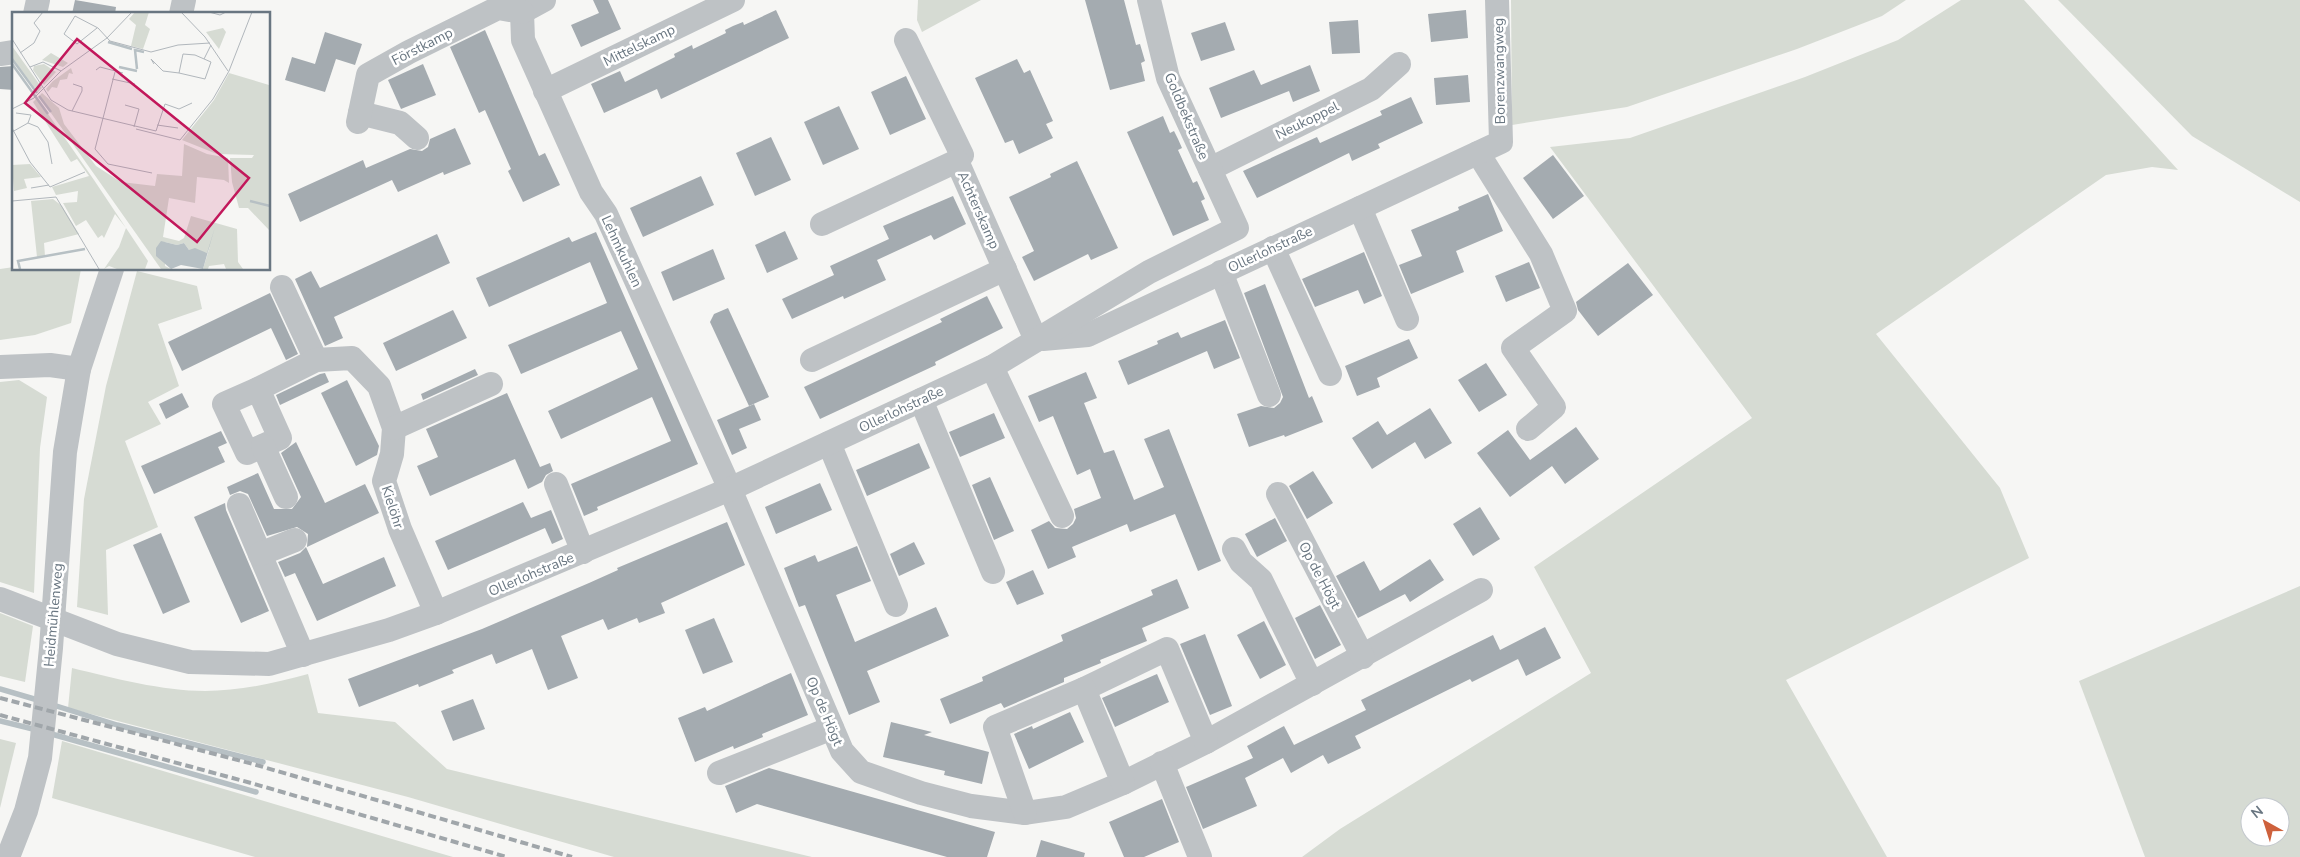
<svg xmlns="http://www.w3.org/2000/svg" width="2300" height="857" font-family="'Nunito Sans',sans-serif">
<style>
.green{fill:#d6dbd3;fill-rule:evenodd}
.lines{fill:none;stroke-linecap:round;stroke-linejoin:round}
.stream{stroke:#b7c0c4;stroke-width:5.5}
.building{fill:#a4abb0}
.minor{stroke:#bec2c5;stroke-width:24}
.rail{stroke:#a0a6aa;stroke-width:4;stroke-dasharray:8 4;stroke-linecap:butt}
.labels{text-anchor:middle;stroke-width:5;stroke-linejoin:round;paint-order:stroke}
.street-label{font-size:14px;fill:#697681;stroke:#fff}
.inset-river{fill:none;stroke:#b7c0c4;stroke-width:2.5}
.inset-road{fill:none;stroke:#b1b7bc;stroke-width:1}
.view{fill:#c2185b;fill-opacity:0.15;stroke:#c2185b;stroke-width:2.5}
.inset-edge{fill:none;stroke:#697681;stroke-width:2.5}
</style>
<rect width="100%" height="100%" fill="#f6f6f4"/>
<g class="green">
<polygon points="918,0 981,0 922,32 917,20"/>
<polygon points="1511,0 1906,0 1882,16 1797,49 1627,107 1512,125"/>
<polygon points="1961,0 2024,0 2178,170 2152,167 2106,175 1876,334 2000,488 2029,558 1786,680 1887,857 1302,857 1340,829 1591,673 1534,567 1752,418 1550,147 1630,138 1805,77 1898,40"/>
<polygon points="2058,0 2300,0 2300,202 2192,136"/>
<polygon points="14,267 14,269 81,269 71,323 35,335 0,340 0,269"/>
<polygon points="137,271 197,286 202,309 158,324 179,386 148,402 161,424 125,441 158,527 106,550 108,615 77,607 84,499 106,386"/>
<polygon points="19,380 47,397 40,448 34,593 0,582 0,382"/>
<path d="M 2300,586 L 2300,857 L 2145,857 L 2079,681 ZM 2250,807 L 2280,807 L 2280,837 L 2250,837 Z"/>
<polygon points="0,613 33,626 25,682 0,676"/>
<path d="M 72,668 C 113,678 163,691 205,691 C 239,691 275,683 308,674 L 318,713 L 395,722 L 447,769 L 812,857 L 614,857 L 408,797 L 68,708 Z"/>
<polygon points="0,739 16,743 0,808"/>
<polygon points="62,741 429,850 453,857 255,857 52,798"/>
</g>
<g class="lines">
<g class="stream">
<polyline points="0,689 41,701"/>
<polyline points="50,704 117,725 263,762"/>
<polyline points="0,721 37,730"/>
<polyline points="48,733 256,792"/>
</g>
</g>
<g class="building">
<polygon points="75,0 116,7 115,14 72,14"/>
<polygon points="593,0 608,0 621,29 581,47 571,25 599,13"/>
<polygon points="1085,0 1124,0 1136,45 1140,44 1145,61 1141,63 1145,81 1110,90"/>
<polygon points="776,10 789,38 661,99 657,89 604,113 591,84 620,71 625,82 675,57 674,54 692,45 693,49 726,33 725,30 733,26 743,22 744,25"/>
<polygon points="1466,10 1468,38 1431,42 1428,14"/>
<polygon points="1358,20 1360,53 1332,54 1329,22"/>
<polygon points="1225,22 1235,50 1201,61 1191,33"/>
<polygon points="485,30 539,156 545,153 560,185 523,202 508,171 511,169 485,110 479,113 450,47"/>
<polygon points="325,32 362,44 355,65 336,59 325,92 285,80 292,57 315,64"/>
<polygon points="1017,59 1024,73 1030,70 1053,121 1046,124 1053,138 1019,154 1013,140 1005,143 975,78"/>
<polygon points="423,64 436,95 401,109 388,80"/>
<polygon points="1310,65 1320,91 1293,102 1289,91 1221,118 1209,88 1254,70 1261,85"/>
<polygon points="14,66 14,90 0,89 0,67"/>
<polygon points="1468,75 1470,102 1436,105 1434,78"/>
<polygon points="906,76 926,119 890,135 871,92"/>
<polygon points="1411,97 1423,123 1378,144 1380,148 1352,161 1349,153 1257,198 1243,171 1317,137 1320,143 1382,115 1380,111"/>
<polygon points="839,106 859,149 823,165 804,122"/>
<polygon points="1163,116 1170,133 1174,131 1178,139 1182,148 1178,150 1193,183 1197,181 1205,199 1201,201 1209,220 1173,236 1127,132"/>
<polygon points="455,128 471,164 444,175 443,172 398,192 392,180 300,222 288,194 363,160 366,168 410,149 422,151 428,147 430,139"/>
<polygon points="771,137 791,180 755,196 736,153"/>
<polygon points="1553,155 1584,196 1553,219 1523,178"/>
<polygon points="1077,161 1118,248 1091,260 1088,254 1034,281 1022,257 1034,251 1009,197 1051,177 1050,174"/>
<polygon points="701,176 714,205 643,237 630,208"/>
<polygon points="1488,194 1503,231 1456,251 1464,272 1411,294 1399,265 1422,256 1411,230 1459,210 1458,207"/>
<polygon points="953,196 966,224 934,240 931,235 877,260 886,280 844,299 843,296 792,319 782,299 834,275 830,266 889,239 883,226"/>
<polygon points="785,231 798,259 767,273 755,245"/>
<polygon points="596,232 698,464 597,507 598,510 584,516 571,484 671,441 652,397 561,439 548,411 638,369 621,331 521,374 508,345 607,303 590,262 489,307 476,278 569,237 572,242"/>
<polygon points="437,234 450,263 334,317 343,338 325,346 295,279 311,271 320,288"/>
<polygon points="713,249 725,279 673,301 661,272"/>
<polygon points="1364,252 1382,296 1364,304 1358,290 1315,307 1302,279"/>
<polygon points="1529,262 1540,288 1506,302 1495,276"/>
<polygon points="1628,263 1653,295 1598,336 1578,310 1576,302"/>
<polygon points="1265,284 1309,398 1312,396 1323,422 1285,437 1284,435 1249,447 1237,414 1261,406 1274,408 1280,403 1283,397 1244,293"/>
<polygon points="270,293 298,354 286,360 271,328 182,371 168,342"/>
<polygon points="987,296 1003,328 935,362 936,365 820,419 804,387 942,322 940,319"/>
<polygon points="728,308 769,397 749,406 710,322 714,314"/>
<polygon points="453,310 467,338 396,371 383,343"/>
<polygon points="1225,320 1240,358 1214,369 1207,351 1128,385 1118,361 1158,344 1157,341 1178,332 1181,338"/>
<polygon points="1409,339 1418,358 1377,378 1380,387 1357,396 1345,366"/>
<polygon points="1486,363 1507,395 1479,412 1458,380"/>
<polygon points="475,369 478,375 423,400 421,394"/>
<polygon points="1086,372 1097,398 1084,403 1104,453 1114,450 1134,500 1164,487 1144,439 1169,429 1221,561 1198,571 1175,514 1130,532 1127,524 1072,547 1076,557 1048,569 1031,530 1049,521 1055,528 1067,529 1073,524 1076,518 1074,509 1101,498 1090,469 1077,475 1053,416 1039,422 1028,396"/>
<polygon points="325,373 329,382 280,405 276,395 320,374"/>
<polygon points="347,380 379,446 377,455 356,466 321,393"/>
<polygon points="182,393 189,407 166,419 159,404"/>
<polygon points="507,393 540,467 550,463 553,471 546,475 542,482 528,489 515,459 430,496 417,466 438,457 426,429"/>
<polygon points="754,404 761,420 739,429 747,448 732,455 717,420"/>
<polygon points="1430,408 1452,443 1425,459 1415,442 1372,469 1352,438 1378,421 1387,435"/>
<polygon points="994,413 1005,438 960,457 949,432"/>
<polygon points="1576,427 1599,459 1565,484 1552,466 1510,497 1477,453 1508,430 1530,460"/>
<polygon points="221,431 227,443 218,447 225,462 154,494 141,466"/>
<polygon points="296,442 325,503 365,484 379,513 307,547 308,534 297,527 267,536 248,494 240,491 230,495 227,487 258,473 274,509 292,509 301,497 281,453"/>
<polygon points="919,443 930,468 867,496 856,470"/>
<polygon points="1313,471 1333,503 1307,519 1289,486"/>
<polygon points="990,477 1014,531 994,540 972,485"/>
<polygon points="820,483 832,510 776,534 765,507"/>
<polygon points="523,502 531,518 551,510 563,539 552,544 545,528 448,570 435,541"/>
<polygon points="225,503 226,510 269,611 241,623 194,517"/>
<polygon points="1480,507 1500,539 1473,556 1453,524"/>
<polygon points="1275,518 1287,541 1257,557 1245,534"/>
<polygon points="727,522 745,565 661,603 665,613 639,623 637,618 608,630 603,619 561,636 578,678 548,690 532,649 496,664 492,654 452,670 454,673 419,687 418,684 359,707 348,679 482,629 589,583 618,570 617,568"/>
<polygon points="161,533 190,602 163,614 133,545"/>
<polygon points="914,542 925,564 899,576 890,554"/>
<polygon points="857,546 871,581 836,595 855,642 936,607 949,636 867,671 880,702 849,715 805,605 799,607 784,568 815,555 818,562"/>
<polygon points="306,547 323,584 384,557 396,586 317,621 295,573 285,577 278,562 300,553"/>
<polygon points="1430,559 1444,580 1410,602 1405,594 1358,618 1336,576 1364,561 1380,591"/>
<polygon points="1033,570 1044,594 1017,605 1006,582"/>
<polygon points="1177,579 1189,608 1142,628 1147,641 1100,660 1101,663 1064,678 1064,682 1004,708 1001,703 950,724 940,699 983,681 982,677 1063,641 1061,635 1153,595 1151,590"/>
<polygon points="1320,605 1341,645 1315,659 1295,618"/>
<polygon points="714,618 733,662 703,674 685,630"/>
<polygon points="1264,621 1286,665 1260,679 1237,635"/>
<polygon points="1545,627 1561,658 1526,676 1518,659 1472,682 1470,679 1355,736 1361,748 1328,764 1323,755 1291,773 1283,758 1245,778 1257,806 1203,829 1186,787 1253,758 1247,746 1284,726 1294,745 1366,710 1361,700 1493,635 1500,650"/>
<polygon points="1205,634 1232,706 1210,715 1180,644"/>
<polygon points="791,673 808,715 762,734 763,737 734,749 733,746 695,762 678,718 705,707 707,711"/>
<polygon points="1157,674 1169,702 1115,727 1102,698"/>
<polygon points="473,699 485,729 453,741 441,711"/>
<polygon points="1070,712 1084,742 1029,769 1014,734 1032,726 1033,729"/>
<polygon points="891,722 932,732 924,735 989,752 982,784 944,775 945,771 883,757"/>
<polygon points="769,768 995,832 987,857 947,857 757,804 736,813 725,786"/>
<polygon points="1162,799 1179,842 1144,857 1124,857 1109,822"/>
<polygon points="1041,840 1085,853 1084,857 1036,857"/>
</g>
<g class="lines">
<g class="minor">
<polyline points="516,0 522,12 523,40 591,192 606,214 730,489 842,751 861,772 921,793 971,806 1025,813 1066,807 1123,783 1206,742 1481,590"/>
<polyline points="522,12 544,0"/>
<polyline points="35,14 38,0"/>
<polyline points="181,14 184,0"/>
<polyline points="906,40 962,155 957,161"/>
<polyline points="0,54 14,52"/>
<polyline points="545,91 733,0"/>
<polyline points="360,113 400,123 417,138"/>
<polyline points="358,122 368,75 409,52 498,8 522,12"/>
<polyline points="1478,153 1541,254 1565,311 1513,348 1554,407 1528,429"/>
<polyline points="1210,169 1371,89 1399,64"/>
<polyline points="1360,208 1407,319"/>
<polyline points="822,224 957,161 1036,340"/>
<polyline points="1273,248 1330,374"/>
<polyline points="1221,272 1269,395"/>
<polyline points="282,287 316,360"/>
<polyline points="1043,339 1088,335 1501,142 1497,0"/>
<polyline points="812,360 1005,269"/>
<polyline points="0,367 50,365 79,369"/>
<polyline points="992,367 1062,516"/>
<polyline points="258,389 316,360 352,358 379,386 394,428 392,454 384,481 400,529 436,613"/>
<polygon points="258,389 280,438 247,453 224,404"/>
<polyline points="921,400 993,572"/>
<polyline points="394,428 491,384"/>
<polyline points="829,443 896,605"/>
<polyline points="263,446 286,497"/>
<polyline points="556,484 583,552"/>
<polyline points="1278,494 1363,657"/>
<polyline points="239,505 303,655"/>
<polyline points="1234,549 1241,562 1261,580 1312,684"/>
<polyline points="260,554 295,540"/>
<polyline points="0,599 117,644 190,662 269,664 389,630 436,613 730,489 992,367 1149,272 1237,228 1168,78 1149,0"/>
<polyline points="1084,689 1167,649 1206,742"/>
<polyline points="1162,763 1200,857"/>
<polyline points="719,773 832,728"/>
<polyline points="1025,813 995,727 1084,689 1123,783"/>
<polyline points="8,857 26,811 40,758 51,648 65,452 79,369 112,269"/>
</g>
<g class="rail">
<polyline points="0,698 253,764 572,857"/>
<polyline points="0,715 251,783 507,857"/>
</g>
</g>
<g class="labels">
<g class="street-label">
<text transform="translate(639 45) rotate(-26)" y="5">Mittelskamp</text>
<text transform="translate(422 46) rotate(-27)" y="5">Förstkamp</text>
<text transform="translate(1499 71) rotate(-91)" y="5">Borenzwangweg</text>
<text transform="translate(1187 116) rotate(67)" y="5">Goldbekstraße</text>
<text transform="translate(1307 120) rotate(-26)" y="5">Neukoppel</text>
<text transform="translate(979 210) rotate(66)" y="5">Achterskamp</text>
<text transform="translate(1270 249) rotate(-25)" y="5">Ollerlohstraße</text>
<text transform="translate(622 251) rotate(65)" y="5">Lehmkuhlen</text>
<text transform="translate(901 409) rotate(-25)" y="5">Ollerlohstraße</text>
<text transform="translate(393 507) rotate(72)" y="5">Kielöhr</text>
<text transform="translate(531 574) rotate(-23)" y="5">Ollerlohstraße</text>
<text transform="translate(1320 575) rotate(62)" y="5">Op de Högt</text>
<text transform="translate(53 615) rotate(-85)" y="5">Heidmühlenweg</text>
<text transform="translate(825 711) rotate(67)" y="5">Op de Högt</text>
</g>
</g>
<g transform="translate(12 12)">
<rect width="258" height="258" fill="#f6f6f4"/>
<path d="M 123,0 L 137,0 L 133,13 L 138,17 L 131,37 L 119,34 L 124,13 L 117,7 ZM 211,16 L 214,20 L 207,37 L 194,20 ZM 0,34 L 30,76 L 26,80 L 0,46 ZM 39,41 L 56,51 L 51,55 L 30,48 ZM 32,52 L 44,60 L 32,73 L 21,58 L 22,54 ZM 59,56 L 61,62 L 57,61 L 55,67 L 48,68 L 45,76 L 40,75 L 36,80 L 34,77 L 41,69 ZM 217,61 L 257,73 L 257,218 L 236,196 L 227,196 L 220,170 L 218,146 L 240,146 L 242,143 L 205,142 L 170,128 L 202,88 ZM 30,81 L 47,96 L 52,112 L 84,154 L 109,170 L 143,174 L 145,162 L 170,164 L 172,132 L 195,142 L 216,146 L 217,171 L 212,168 L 185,165 L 183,191 L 157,186 L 151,225 L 167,229 L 172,226 L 179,204 L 225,217 L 226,250 L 231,257 L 214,257 L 212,252 L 197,254 L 196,257 L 191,257 L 198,234 L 195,241 L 177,238 L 172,231 L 165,233 L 153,230 L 153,254 L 159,257 L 149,257 L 27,84 ZM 25,86 L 82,168 L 136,249 L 133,257 L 105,257 L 97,254 L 92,257 L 107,235 L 114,216 L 103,202 L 92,226 L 90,223 L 86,226 L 74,208 L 64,214 L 51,191 L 65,190 L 66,179 L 44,183 L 40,175 L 77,164 L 65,147 L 59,150 L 21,90 ZM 18,152 L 29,165 L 12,167 L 15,176 L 2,179 L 0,153 ZM 41,187 L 50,194 L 67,222 L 32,231 L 33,244 L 25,245 L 19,189 Z" fill="#d6dbd3"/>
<path d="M 203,215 L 191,257 L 169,253 L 159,257 L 144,244 L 144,236 L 149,229 L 165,233 L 172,231 L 177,238 L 183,236 L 195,241 Z" fill="#b7c0c4"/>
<path class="inset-river" d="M 96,30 L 120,37M 0,47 L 25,81M 0,52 L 36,102M 107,55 L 125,59M 125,57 L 123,38 L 132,40M 27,84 L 39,100M 238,189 L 258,194M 8,257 L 6,249 L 73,237"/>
<path class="inset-road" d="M 169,0 L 193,25 L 216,59M 197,0 L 208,3 L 214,0M 85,16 L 65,32 L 52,22 L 63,4 L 86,16 L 98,29 L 139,40 L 166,33 L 198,31M 0,27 L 39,88 L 56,98 L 144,119 L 153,92 L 167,97 L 180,91M 8,41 L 22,31 L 28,19 L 22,11 L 31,0M 171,42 L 183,43 L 199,50 L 193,67 L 167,61 ZM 192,47 L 199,33M 142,52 L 139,47 L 151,59 L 167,61M 18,55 L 31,50 L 49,59M 84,58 L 88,55 L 111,61M 103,60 L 83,137 L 96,152 L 140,161M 100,67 L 123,72M 113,93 L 127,97 L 122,115M 0,97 L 22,86 L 49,59 L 95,26 L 120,0M 60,99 L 70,79 L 70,75 L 61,72M 4,101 L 19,103 L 16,111M 145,113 L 166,116M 0,116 L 18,150 L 38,175 L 73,160M 124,117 L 168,128 L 201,87 L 217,59 L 240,0M 0,120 L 16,111 L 26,115 L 36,130 L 40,152M 19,176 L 37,173M 0,189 L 44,185 L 87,257"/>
<path class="view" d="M 65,27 L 237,166 L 185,230 L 13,91 Z"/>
<rect width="258" height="258" class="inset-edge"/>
</g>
<g transform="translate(2265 822) rotate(321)"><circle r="24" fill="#ffffff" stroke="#c3c8cd"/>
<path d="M0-4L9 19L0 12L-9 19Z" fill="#ce613c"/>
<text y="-8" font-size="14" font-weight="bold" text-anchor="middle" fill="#697681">N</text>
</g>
</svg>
